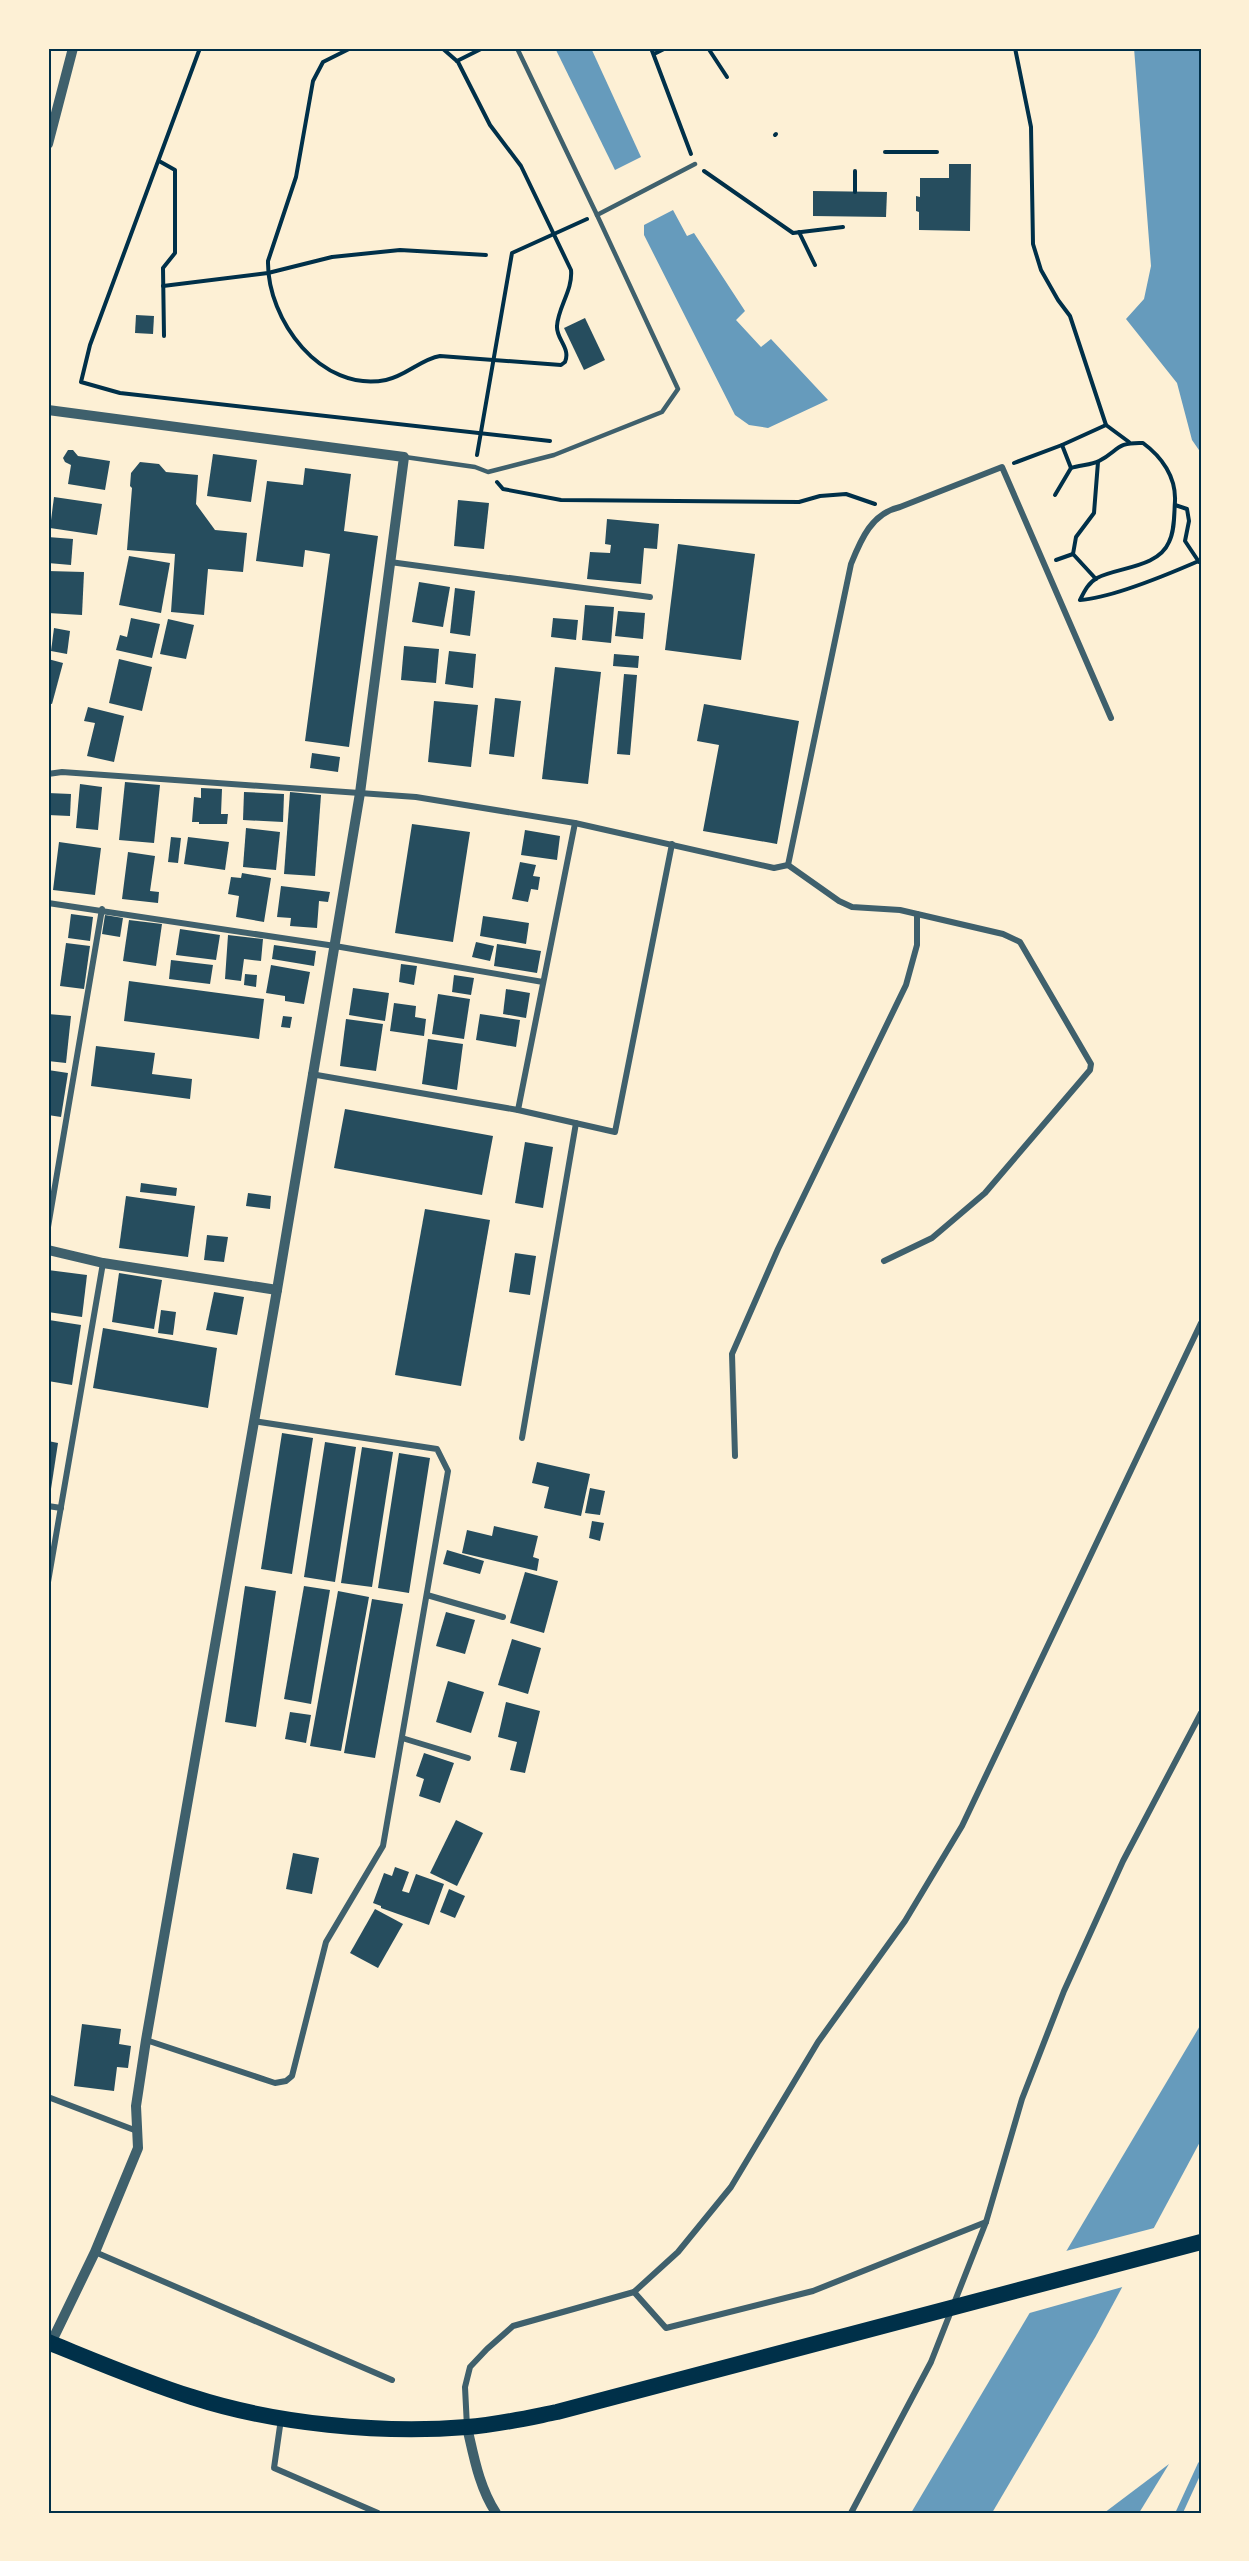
<svg xmlns="http://www.w3.org/2000/svg" width="1249" height="2561" font-family="'Nunito Sans',sans-serif">
<style>
.water{fill:#669bbc}
.pier{fill:#fdf0d5}
.lines{fill:none;stroke-linecap:round;stroke-linejoin:round}
.stream{stroke:#669bbc;stroke-width:7}
.building{fill:#264d5e}
.path{stroke:#003049;stroke-width:4}
.service{stroke:#3f606c;stroke-width:4.5}
.minor{stroke:#3f606c;stroke-width:6}
.tertiary{stroke:#3f606c;stroke-width:10}
.trunk{stroke:#003049;stroke-width:16}
.neatline{fill:none;stroke:#003049;stroke-width:2}
</style>
<rect width="100%" height="100%" fill="#fdf0d5"/>
<g class="water">
<polygon points="555,48 591,48 641,157 615,170"/>
<polygon points="1134,48 1201,48 1201,453 1192,440 1177,383 1126,319 1144,299 1151,266"/>
<polygon points="673,210 687,236 694,233 745,311 736,320 761,347 771,339 828,400 768,428 749,425 735,415 644,235 644,225"/>
<polygon points="1201,2024 1201,2140 1096,2336 992,2513 911,2513"/>
<polygon points="1169,2464 1139,2513 1104,2513"/>
</g>
<polygon class="pier" points="1158,2227 1126,2286 1026,2314 1062,2252"/>
<g class="lines">
<polyline class="stream" points="1179,2513 1201,2465"/>
</g>
<g class="building">
<polygon points="949,164 971,164 970,231 919,230 919,212 916,211 916,196 920,197 920,178 949,178"/>
<polygon points="813,191 887,192 886,217 813,216"/>
<polygon points="136,315 154,316 153,334 135,333"/>
<polygon points="585,318 605,360 584,370 564,328"/>
<polygon points="68,450 73,450 78,456 110,461 105,490 68,484 71,465 65,462 63,458"/>
<polygon points="213,454 257,460 251,502 207,496"/>
<polygon points="140,462 159,464 166,472 198,475 196,504 215,530 247,533 243,572 208,569 204,615 171,612 175,554 127,550 132,488 130,486 131,473"/>
<polygon points="305,468 351,474 344,531 378,536 349,747 305,741 330,554 305,550 303,567 256,561 267,481 303,485"/>
<polygon points="54,497 102,504 97,535 50,528"/>
<polygon points="458,500 489,503 484,549 454,546"/>
<polygon points="607,519 659,524 657,549 644,548 641,584 587,579 590,552 610,553 611,545 605,544"/>
<polygon points="48,537 73,539 71,565 48,563"/>
<polygon points="678,544 755,554 741,660 665,650"/>
<polygon points="129,556 170,563 161,613 119,605"/>
<polygon points="48,571 84,572 82,615 48,613"/>
<polygon points="419,582 450,587 443,627 412,622"/>
<polygon points="455,588 475,591 470,636 450,633"/>
<polygon points="585,605 614,607 611,643 582,640"/>
<polygon points="618,611 645,613 643,639 615,636"/>
<polygon points="131,618 160,624 152,658 116,650 120,635 127,637"/>
<polygon points="553,618 578,620 576,640 551,637"/>
<polygon points="168,619 194,625 186,659 160,654"/>
<polygon points="54,628 70,631 67,654 51,651"/>
<polygon points="404,646 439,649 436,683 401,680"/>
<polygon points="449,651 476,654 473,688 445,684"/>
<polygon points="614,654 639,656 638,668 613,666"/>
<polygon points="48,659 63,663 52,704 48,703"/>
<polygon points="119,659 152,667 142,711 109,703"/>
<polygon points="555,667 601,672 588,784 542,779"/>
<polygon points="624,674 637,675 630,755 617,754"/>
<polygon points="495,698 521,701 514,757 489,754"/>
<polygon points="434,701 478,705 471,767 428,762"/>
<polygon points="704,704 799,721 777,844 703,831 719,745 697,741"/>
<polygon points="88,707 124,716 114,762 87,756 95,723 84,721"/>
<polygon points="312,753 340,757 338,772 310,768"/>
<polygon points="125,782 160,785 154,843 119,840"/>
<polygon points="80,784 102,787 98,830 76,828"/>
<polygon points="201,788 222,789 221,814 228,814 227,824 199,824 199,822 192,822 194,797 201,798"/>
<polygon points="244,792 284,794 283,822 243,820"/>
<polygon points="290,792 321,795 315,876 284,874"/>
<polygon points="48,793 71,794 70,816 48,815"/>
<polygon points="412,824 470,832 453,942 395,933"/>
<polygon points="246,828 280,832 276,870 243,867"/>
<polygon points="525,830 560,836 557,860 521,855"/>
<polygon points="171,837 181,838 178,863 168,862"/>
<polygon points="188,837 229,842 225,870 184,864"/>
<polygon points="59,842 101,848 95,895 53,890"/>
<polygon points="128,852 155,856 150,891 159,892 158,903 122,899"/>
<polygon points="520,862 536,865 533,876 540,877 538,890 531,889 528,902 512,899"/>
<polygon points="242,873 271,878 264,922 236,917 239,896 228,894 231,877 241,878"/>
<polygon points="281,886 330,892 328,902 319,901 317,928 290,926 291,918 277,917"/>
<polygon points="71,914 93,917 90,941 68,938"/>
<polygon points="105,915 123,918 120,937 102,934"/>
<polygon points="483,916 529,923 526,944 480,936"/>
<polygon points="129,920 162,924 156,966 123,961"/>
<polygon points="180,929 220,935 216,960 176,955"/>
<polygon points="228,935 263,939 261,961 244,959 241,981 225,979"/>
<polygon points="476,942 494,946 490,961 472,957"/>
<polygon points="66,943 90,946 84,989 60,986"/>
<polygon points="497,944 541,951 537,973 494,966"/>
<polygon points="274,945 316,951 314,966 272,959"/>
<polygon points="171,960 213,965 210,984 169,979"/>
<polygon points="401,964 417,966 414,985 399,982"/>
<polygon points="271,965 310,972 304,1004 285,1001 285,996 266,993"/>
<polygon points="245,974 257,975 256,987 244,985"/>
<polygon points="454,975 474,978 471,995 452,992"/>
<polygon points="129,981 264,999 259,1039 124,1021"/>
<polygon points="353,988 389,993 385,1021 349,1015"/>
<polygon points="506,989 530,993 526,1018 503,1014"/>
<polygon points="438,994 470,999 464,1039 432,1034"/>
<polygon points="394,1003 416,1006 415,1017 426,1019 424,1036 390,1031"/>
<polygon points="48,1014 71,1016 66,1063 48,1061"/>
<polygon points="480,1014 520,1020 516,1047 476,1040"/>
<polygon points="283,1016 292,1017 290,1028 281,1027"/>
<polygon points="346,1019 383,1024 376,1071 340,1066"/>
<polygon points="428,1039 463,1044 457,1090 422,1084"/>
<polygon points="96,1046 155,1053 152,1074 192,1079 190,1099 91,1086"/>
<polygon points="48,1070 68,1073 61,1117 48,1115"/>
<polygon points="345,1109 493,1136 482,1195 334,1168"/>
<polygon points="525,1142 553,1147 543,1208 515,1203"/>
<polygon points="141,1183 177,1188 176,1196 140,1192"/>
<polygon points="248,1193 271,1196 270,1209 246,1206"/>
<polygon points="126,1196 195,1206 188,1257 119,1248"/>
<polygon points="425,1209 490,1220 461,1386 395,1375"/>
<polygon points="207,1235 228,1237 224,1262 204,1260"/>
<polygon points="515,1253 536,1256 530,1295 509,1292"/>
<polygon points="48,1270 87,1275 82,1317 48,1312"/>
<polygon points="119,1273 162,1280 154,1329 112,1322"/>
<polygon points="214,1292 244,1297 237,1335 206,1330"/>
<polygon points="161,1310 176,1312 173,1335 158,1333"/>
<polygon points="49,1320 81,1325 72,1385 48,1381"/>
<polygon points="103,1328 217,1348 208,1408 93,1388"/>
<polygon points="282,1433 313,1438 292,1574 261,1569"/>
<polygon points="48,1441 58,1443 51,1489 48,1488"/>
<polygon points="325,1442 356,1447 335,1582 304,1577"/>
<polygon points="362,1447 393,1452 372,1587 341,1583"/>
<polygon points="399,1453 430,1458 409,1593 378,1588"/>
<polygon points="537,1462 590,1474 581,1516 544,1508 549,1487 532,1483"/>
<polygon points="590,1488 605,1491 600,1515 585,1513"/>
<polygon points="592,1521 604,1523 600,1541 589,1538"/>
<polygon points="494,1526 538,1536 533,1557 539,1559 537,1571 462,1553 467,1530 492,1536"/>
<polygon points="447,1550 484,1561 480,1574 443,1564"/>
<polygon points="525,1572 558,1581 544,1633 510,1623"/>
<polygon points="245,1586 276,1591 256,1727 225,1722"/>
<polygon points="304,1586 330,1590 311,1704 284,1699"/>
<polygon points="338,1591 369,1597 341,1751 310,1746"/>
<polygon points="372,1599 403,1604 375,1758 344,1753"/>
<polygon points="446,1612 475,1620 465,1654 436,1646"/>
<polygon points="512,1639 541,1648 528,1694 498,1685"/>
<polygon points="448,1681 484,1692 471,1733 436,1722"/>
<polygon points="506,1702 540,1711 525,1773 510,1770 517,1742 498,1737"/>
<polygon points="290,1712 311,1715 306,1743 285,1739"/>
<polygon points="424,1753 454,1763 440,1803 419,1796 424,1779 416,1776"/>
<polygon points="456,1820 483,1833 457,1886 430,1873"/>
<polygon points="293,1853 319,1858 312,1894 286,1889"/>
<polygon points="395,1867 409,1872 402,1891 409,1893 416,1874 444,1884 429,1925 381,1908 381,1906 373,1903 384,1873 392,1876"/>
<polygon points="449,1889 465,1896 455,1918 440,1912"/>
<polygon points="375,1909 403,1924 378,1968 350,1953"/>
<polygon points="82,2024 121,2029 119,2044 131,2046 128,2068 117,2067 114,2091 74,2086"/>
</g>
<g class="lines">
<g class="path">
<polyline points="200,48 90,345 81,382 120,393 550,441"/>
<path d="M 351,48 L 323,62 L 313,81 L 296,177 L 268,261 C 267,320 321,393 386,380 C 406,376 421,359 440,356 L 561,365 L 565,362 C 571,348 556,339 557,326 C 558,307 573,290 571,270 L 521,166 L 490,125 L 458,62 L 442,48"/>
<polyline points="651,48 691,154"/>
<polyline points="708,48 727,77"/>
<polyline points="1015,48 1031,127 1033,244 1041,270 1058,300 1070,316 1106,425 1129,442"/>
<polyline points="654,54 666,48"/>
<polyline points="457,61 483,48"/>
<polyline points="775,135 776,134"/>
<polyline points="885,152 937,152"/>
<polyline points="159,161 175,170 175,253 163,268 164,336"/>
<polyline points="704,171 793,233 843,227"/>
<polyline points="855,192 855,171"/>
<polyline points="799,232 815,265"/>
<polyline points="163,286 268,273 332,257 400,250 486,255"/>
<path d="M 1062,445 L 1071,468 C 1079,465 1092,465 1099,461 C 1119,451 1115,442 1143,443 C 1162,457 1176,477 1175,501 C 1174,514 1175,530 1169,542 C 1158,568 1118,567 1097,578 C 1088,583 1084,592 1080,600 C 1113,598 1169,574 1201,560"/>
<polyline points="477,455 512,253 587,219"/>
<polyline points="1014,463 1062,445 1106,425"/>
<polyline points="497,482 503,489 561,500 799,502 820,496 846,494 875,504"/>
<polyline points="1055,495 1071,468"/>
<polyline points="1175,505 1187,509 1189,521 1185,541 1199,562"/>
<polyline points="1056,560 1073,554"/>
<polyline points="1096,579 1073,554 1076,537 1094,513 1098,462"/>
</g>
<g class="service">
<polyline points="517,48 597,215"/>
<polyline points="405,457 475,467 488,472 554,455 662,412 678,389 597,215 695,164"/>
</g>
<g class="minor">
<polyline points="390,562 650,597"/>
<polyline points="48,774 62,772 416,797 575,823 774,868 788,865 839,901 852,907 900,910 1003,934 1020,942 1091,1064 1090,1070 985,1193 932,1238 884,1261"/>
<path d="M 788,865 L 851,564 C 861,539 872,513 900,507 L 1002,467 L 1111,718"/>
<polyline points="48,903 335,946 543,982"/>
<polyline points="311,1074 518,1110 615,1132 672,844"/>
<polyline points="518,1110 575,823"/>
<polyline points="48,1227 102,909"/>
<polyline points="522,1438 576,1123"/>
<polyline points="735,1456 732,1354 778,1249 906,985 917,945 917,914"/>
<polyline points="48,1506 61,1508"/>
<polyline points="48,1582 103,1263"/>
<polyline points="427,1595 503,1617"/>
<polyline points="402,1738 468,1758"/>
<polyline points="146,2040 275,2083 286,2081 292,2076 326,1942 383,1846 448,1471 437,1449 253,1421"/>
<polyline points="48,2097 137,2131"/>
<polyline points="95,2252 392,2380"/>
<polyline points="634,2292 666,2328 813,2291 986,2222"/>
<polyline points="281,2419 274,2468 378,2513"/>
<polyline points="467,2427 465,2387 470,2367 487,2349 513,2326 634,2292 678,2252 731,2187 818,2042 905,1921 962,1826 1201,1323"/>
<polyline points="851,2513 931,2362 986,2222 1022,2099 1064,1991 1123,1861 1201,1713"/>
</g>
<g class="tertiary">
<polyline points="48,144 73,48"/>
<polyline points="48,410 404,457 360,793 277,1290 146,2040 136,2106 138,2148 95,2252 51,2343"/>
<polyline points="48,1250 103,1263 277,1290"/>
<path d="M 467,2427 C 474,2457 479,2487 496,2513"/>
</g>
<path class="trunk" d="M 48,2342 C 95,2361 144,2382 192,2397 C 275,2424 381,2434 467,2427 C 497,2425 527,2418 557,2412 L 1201,2242"/>
</g>
<rect width="1249" height="2561" fill="none" stroke="#fdf0d5" stroke-width="99"/>
<rect x="50" y="50" width="1150" height="2462" class="neatline"/>
</svg>
